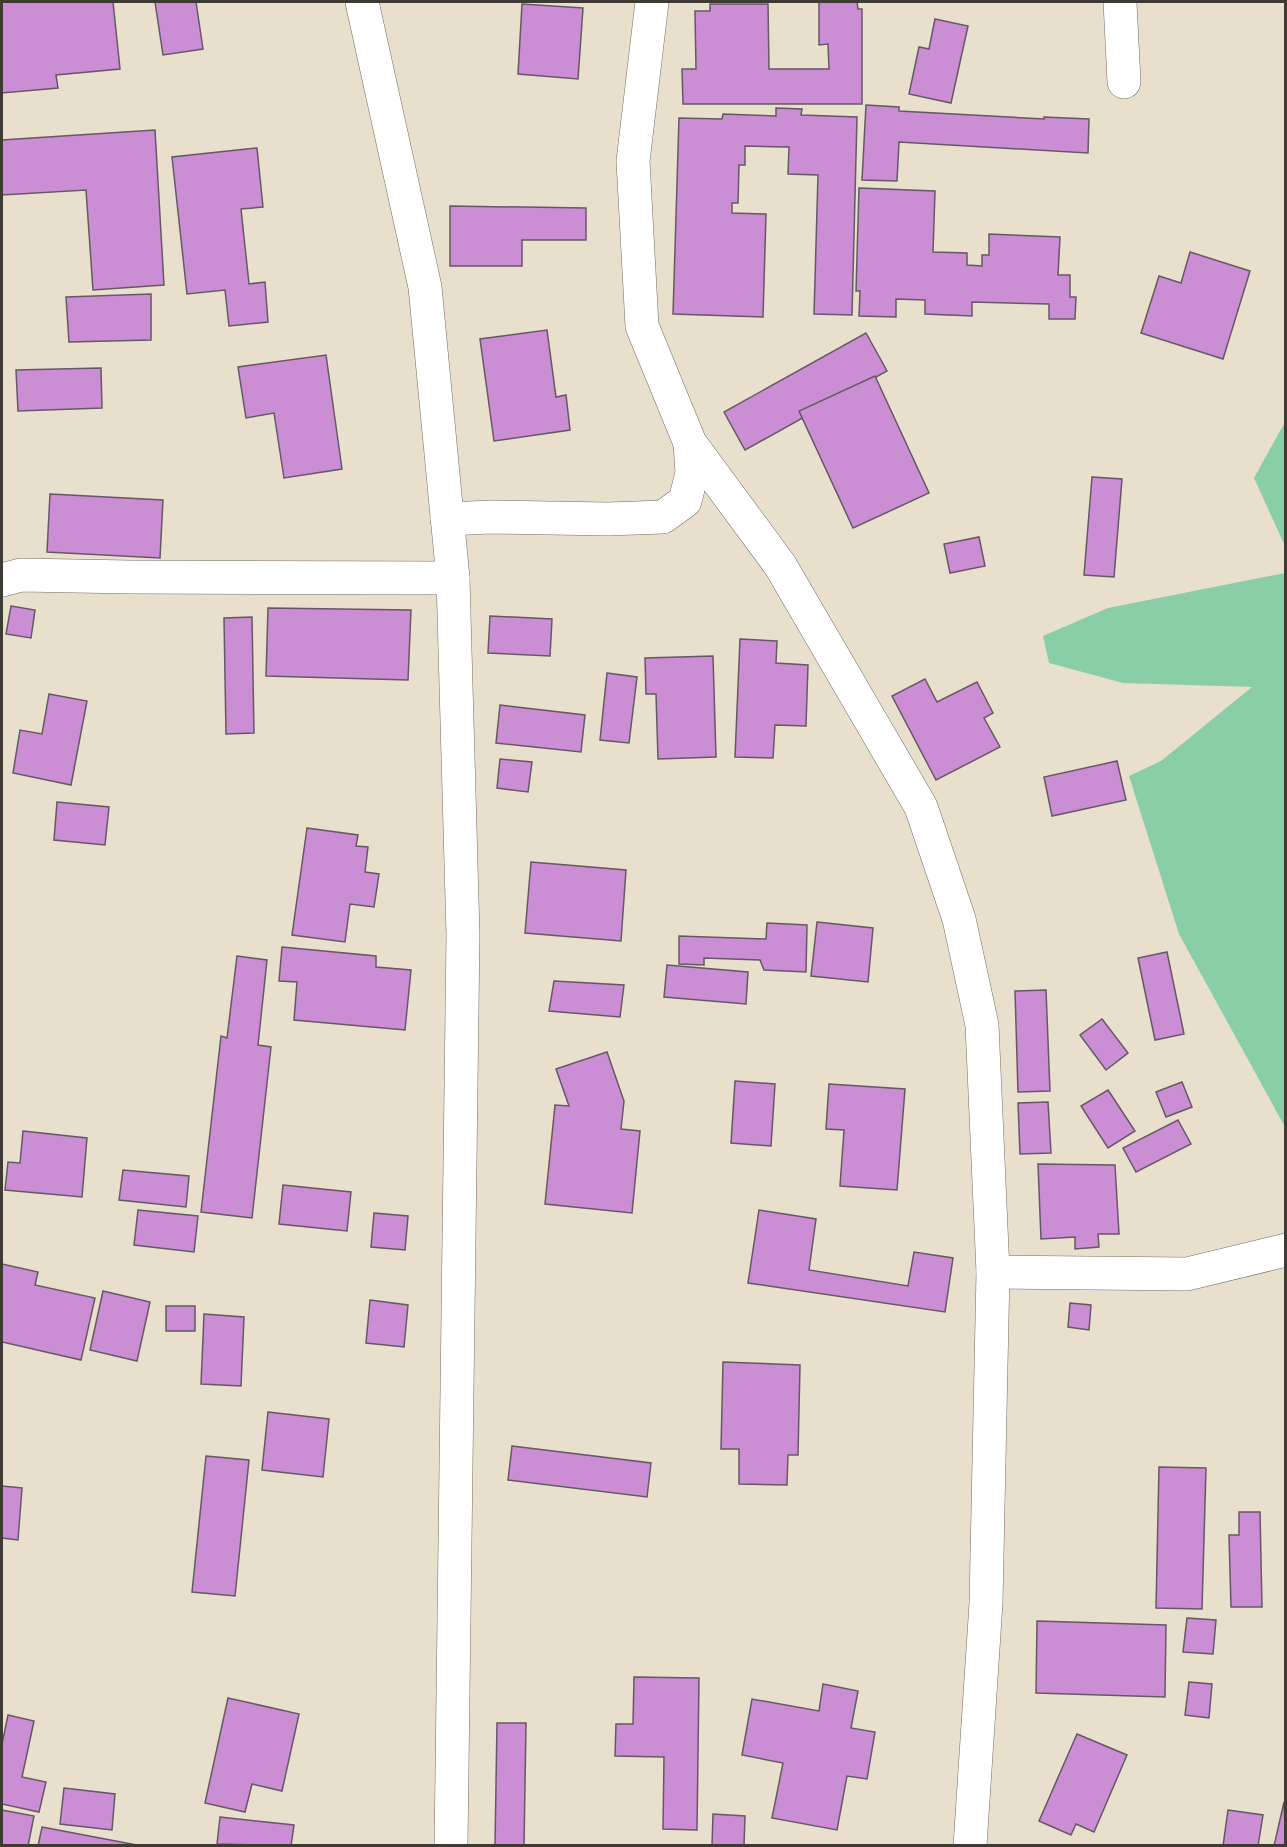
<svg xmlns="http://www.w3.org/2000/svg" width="1287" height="1847" font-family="'Archivo Narrow',sans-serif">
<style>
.green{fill:#8acea8}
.building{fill:#cb8dd3;stroke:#655966;stroke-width:1.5}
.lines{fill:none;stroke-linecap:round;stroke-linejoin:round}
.street-casing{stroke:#756d5e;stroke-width:34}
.street{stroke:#fff;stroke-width:33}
</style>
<rect width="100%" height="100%" fill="#e8dfcd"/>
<g class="green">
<polygon points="1285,422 1285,546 1254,478"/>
<polygon points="1285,573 1286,573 1285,1127 1179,934 1129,776 1161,761 1252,687 1123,683 1049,663 1043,636 1108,608"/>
</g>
<g class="building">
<polygon points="2,2 113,2 120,69 56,75 58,88 2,93"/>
<polygon points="155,2 196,2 203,49 163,55"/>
<polygon points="819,2 857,2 858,9 862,9 862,104 683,104 682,69 696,69 695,11 710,11 710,4 768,4 769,69 829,69 828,44 819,45"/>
<polygon points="522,4 583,8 578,79 518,74"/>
<polygon points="935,19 968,26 951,103 909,94 919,47 929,49"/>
<polygon points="866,105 899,107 899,111 1044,119 1044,117 1089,119 1088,153 899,142 897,181 862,180"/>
<polygon points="776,108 802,109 801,115 857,117 852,315 814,314 818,175 788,174 789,147 745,146 745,165 739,165 738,203 732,203 732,213 766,214 763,317 673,314 679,118 722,119 723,114 776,116"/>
<polygon points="155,130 164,285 93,290 86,190 2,195 2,140"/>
<polygon points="257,148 263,207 241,209 249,284 265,282 268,322 229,326 225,290 187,294 172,157"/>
<polygon points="859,188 935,191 933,252 967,253 967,265 982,266 982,255 989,255 989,234 1060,237 1058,275 1070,275 1070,297 1076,297 1075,319 1049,319 1049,304 972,302 972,316 925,314 925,300 896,299 896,317 859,316 860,291 856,291"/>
<polygon points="450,206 586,208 586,240 522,240 522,266 450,266"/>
<polygon points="1190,252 1250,271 1223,359 1141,333 1159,276 1181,283"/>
<polygon points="151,294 151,340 69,342 66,297"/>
<polygon points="547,330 556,397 566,395 570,430 494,441 480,339"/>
<polygon points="866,333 887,371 745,450 724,412"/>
<polygon points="326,355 342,469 284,478 274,413 246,418 238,367"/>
<polygon points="101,368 102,408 18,411 16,370"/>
<polygon points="875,376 929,493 853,528 799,411"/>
<polygon points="1092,477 1122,479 1114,577 1084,575"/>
<polygon points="50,494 163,500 160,558 47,552"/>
<polygon points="979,537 985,566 950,573 944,544"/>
<polygon points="11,606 35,610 31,638 6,634"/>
<polygon points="268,608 411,610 408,680 266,676"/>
<polygon points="490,616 552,619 550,656 488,653"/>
<polygon points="252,617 254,733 226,734 224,618"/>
<polygon points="740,639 777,641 776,663 808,665 806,726 775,725 773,758 735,757"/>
<polygon points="713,656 716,757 658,759 656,694 646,694 645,658"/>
<polygon points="607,673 637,677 629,743 600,740"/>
<polygon points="925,679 937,702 977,682 993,713 984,718 1000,747 936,780 892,696"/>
<polygon points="49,694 87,701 71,785 13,773 20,730 42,734"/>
<polygon points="500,705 585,715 581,752 496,743"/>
<polygon points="500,759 532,762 528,792 497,788"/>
<polygon points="1117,761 1126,800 1052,816 1044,777"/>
<polygon points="57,802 109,807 105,845 54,840"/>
<polygon points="307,828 358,835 356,846 368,847 365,872 379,874 374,907 350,904 345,942 292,935"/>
<polygon points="531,862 626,870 621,941 525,933"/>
<polygon points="817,922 873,928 868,982 811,976"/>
<polygon points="767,923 807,925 806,972 764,970 760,960 704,958 704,965 679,964 679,936 766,939"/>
<polygon points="282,947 376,956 376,967 411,970 405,1030 294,1020 297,982 279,981"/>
<polygon points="1167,952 1184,1034 1155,1040 1138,958"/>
<polygon points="237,956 267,960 258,1045 271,1047 252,1218 201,1212 221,1036 227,1038"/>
<polygon points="667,965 748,972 746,1004 664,997"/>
<polygon points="554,981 624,985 620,1017 549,1011"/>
<polygon points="1046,990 1050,1091 1018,1092 1015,991"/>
<polygon points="1102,1019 1128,1053 1106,1070 1080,1035"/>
<polygon points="607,1052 624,1101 621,1129 640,1131 632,1213 545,1204 555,1105 569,1106 556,1069"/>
<polygon points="735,1081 775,1084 771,1146 731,1143"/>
<polygon points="1182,1082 1192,1107 1166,1117 1156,1092"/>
<polygon points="829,1084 905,1089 897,1190 840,1186 844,1130 826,1129"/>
<polygon points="1108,1090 1135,1131 1108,1148 1081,1106"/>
<polygon points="1048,1102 1051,1153 1020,1154 1018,1103"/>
<polygon points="1178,1120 1191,1144 1136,1172 1123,1148"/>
<polygon points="23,1131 87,1138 82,1197 5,1190 8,1162 20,1163"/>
<polygon points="1038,1164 1115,1165 1119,1234 1098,1234 1099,1247 1075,1249 1075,1237 1041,1239"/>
<polygon points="123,1170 189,1176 186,1207 119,1200"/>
<polygon points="283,1185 351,1192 347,1231 279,1224"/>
<polygon points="138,1210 198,1216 194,1252 134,1245"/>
<polygon points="759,1210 816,1219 809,1270 908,1286 914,1252 953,1258 945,1312 748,1283"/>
<polygon points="374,1213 408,1216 405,1250 371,1247"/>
<polygon points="2,1264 38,1272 35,1285 95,1298 81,1360 2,1342"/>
<polygon points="103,1291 150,1302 137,1361 90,1350"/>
<polygon points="370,1300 408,1305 404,1347 366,1343"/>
<polygon points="1070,1303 1091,1305 1089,1330 1068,1327"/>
<rect x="166" y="1306" width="29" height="25"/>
<polygon points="204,1314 244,1317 241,1386 201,1384"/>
<polygon points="723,1362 800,1365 798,1455 788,1455 787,1485 739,1484 739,1449 721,1449"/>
<polygon points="268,1412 329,1419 323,1477 262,1470"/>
<polygon points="512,1446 651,1463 647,1497 508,1480"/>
<polygon points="206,1456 249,1460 235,1596 192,1592"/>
<polygon points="1159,1467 1206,1468 1202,1609 1156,1608"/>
<polygon points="2,1486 22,1488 18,1540 2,1538"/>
<polygon points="1239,1512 1260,1512 1262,1607 1231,1607 1229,1535 1239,1535"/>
<polygon points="1187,1618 1216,1620 1213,1654 1183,1652"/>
<polygon points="1037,1621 1166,1625 1165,1697 1036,1693"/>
<polygon points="634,1677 699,1678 697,1830 663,1829 664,1757 615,1756 616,1724 633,1724"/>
<polygon points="1189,1682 1212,1684 1209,1718 1185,1715"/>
<polygon points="823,1684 858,1691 851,1728 875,1732 867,1779 847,1776 837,1830 772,1818 783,1763 742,1755 752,1699 819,1711"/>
<polygon points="228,1698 299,1714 282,1791 252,1784 245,1812 205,1803"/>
<polygon points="8,1715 34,1721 22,1777 46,1782 39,1812 2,1804 2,1744"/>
<polygon points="497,1723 526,1723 524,1846 495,1846"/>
<polygon points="1077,1734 1127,1755 1094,1832 1076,1824 1071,1835 1039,1821"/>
<polygon points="64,1788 115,1794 112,1830 60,1824"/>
<polygon points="1284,1802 1286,1846 1274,1846"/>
<polygon points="2,1810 34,1816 28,1846 2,1846"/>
<polygon points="1228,1810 1263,1815 1258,1846 1223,1846"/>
<polygon points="713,1814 745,1816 744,1846 712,1846"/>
<polygon points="220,1817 294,1825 291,1846 217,1844"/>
<polygon points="42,1827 142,1846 38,1846"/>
</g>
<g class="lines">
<g class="street-casing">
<g id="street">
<polyline points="362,2 425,287 453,578 463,935 451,1846"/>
<polyline points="652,2 633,161 642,326 690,443 780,565 921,807 959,919 982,1025 993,1272 986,1603 970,1846"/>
<polyline points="1120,2 1124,82"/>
<polyline points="447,519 491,517 608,519 663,517 685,501 692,473 690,443"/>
<polyline points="2,580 21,575 130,577 453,578"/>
<polyline points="993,1272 1187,1274 1286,1250"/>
</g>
</g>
<use href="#street" class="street"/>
</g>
<rect width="1287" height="1847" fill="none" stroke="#3e3b34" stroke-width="6"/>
</svg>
